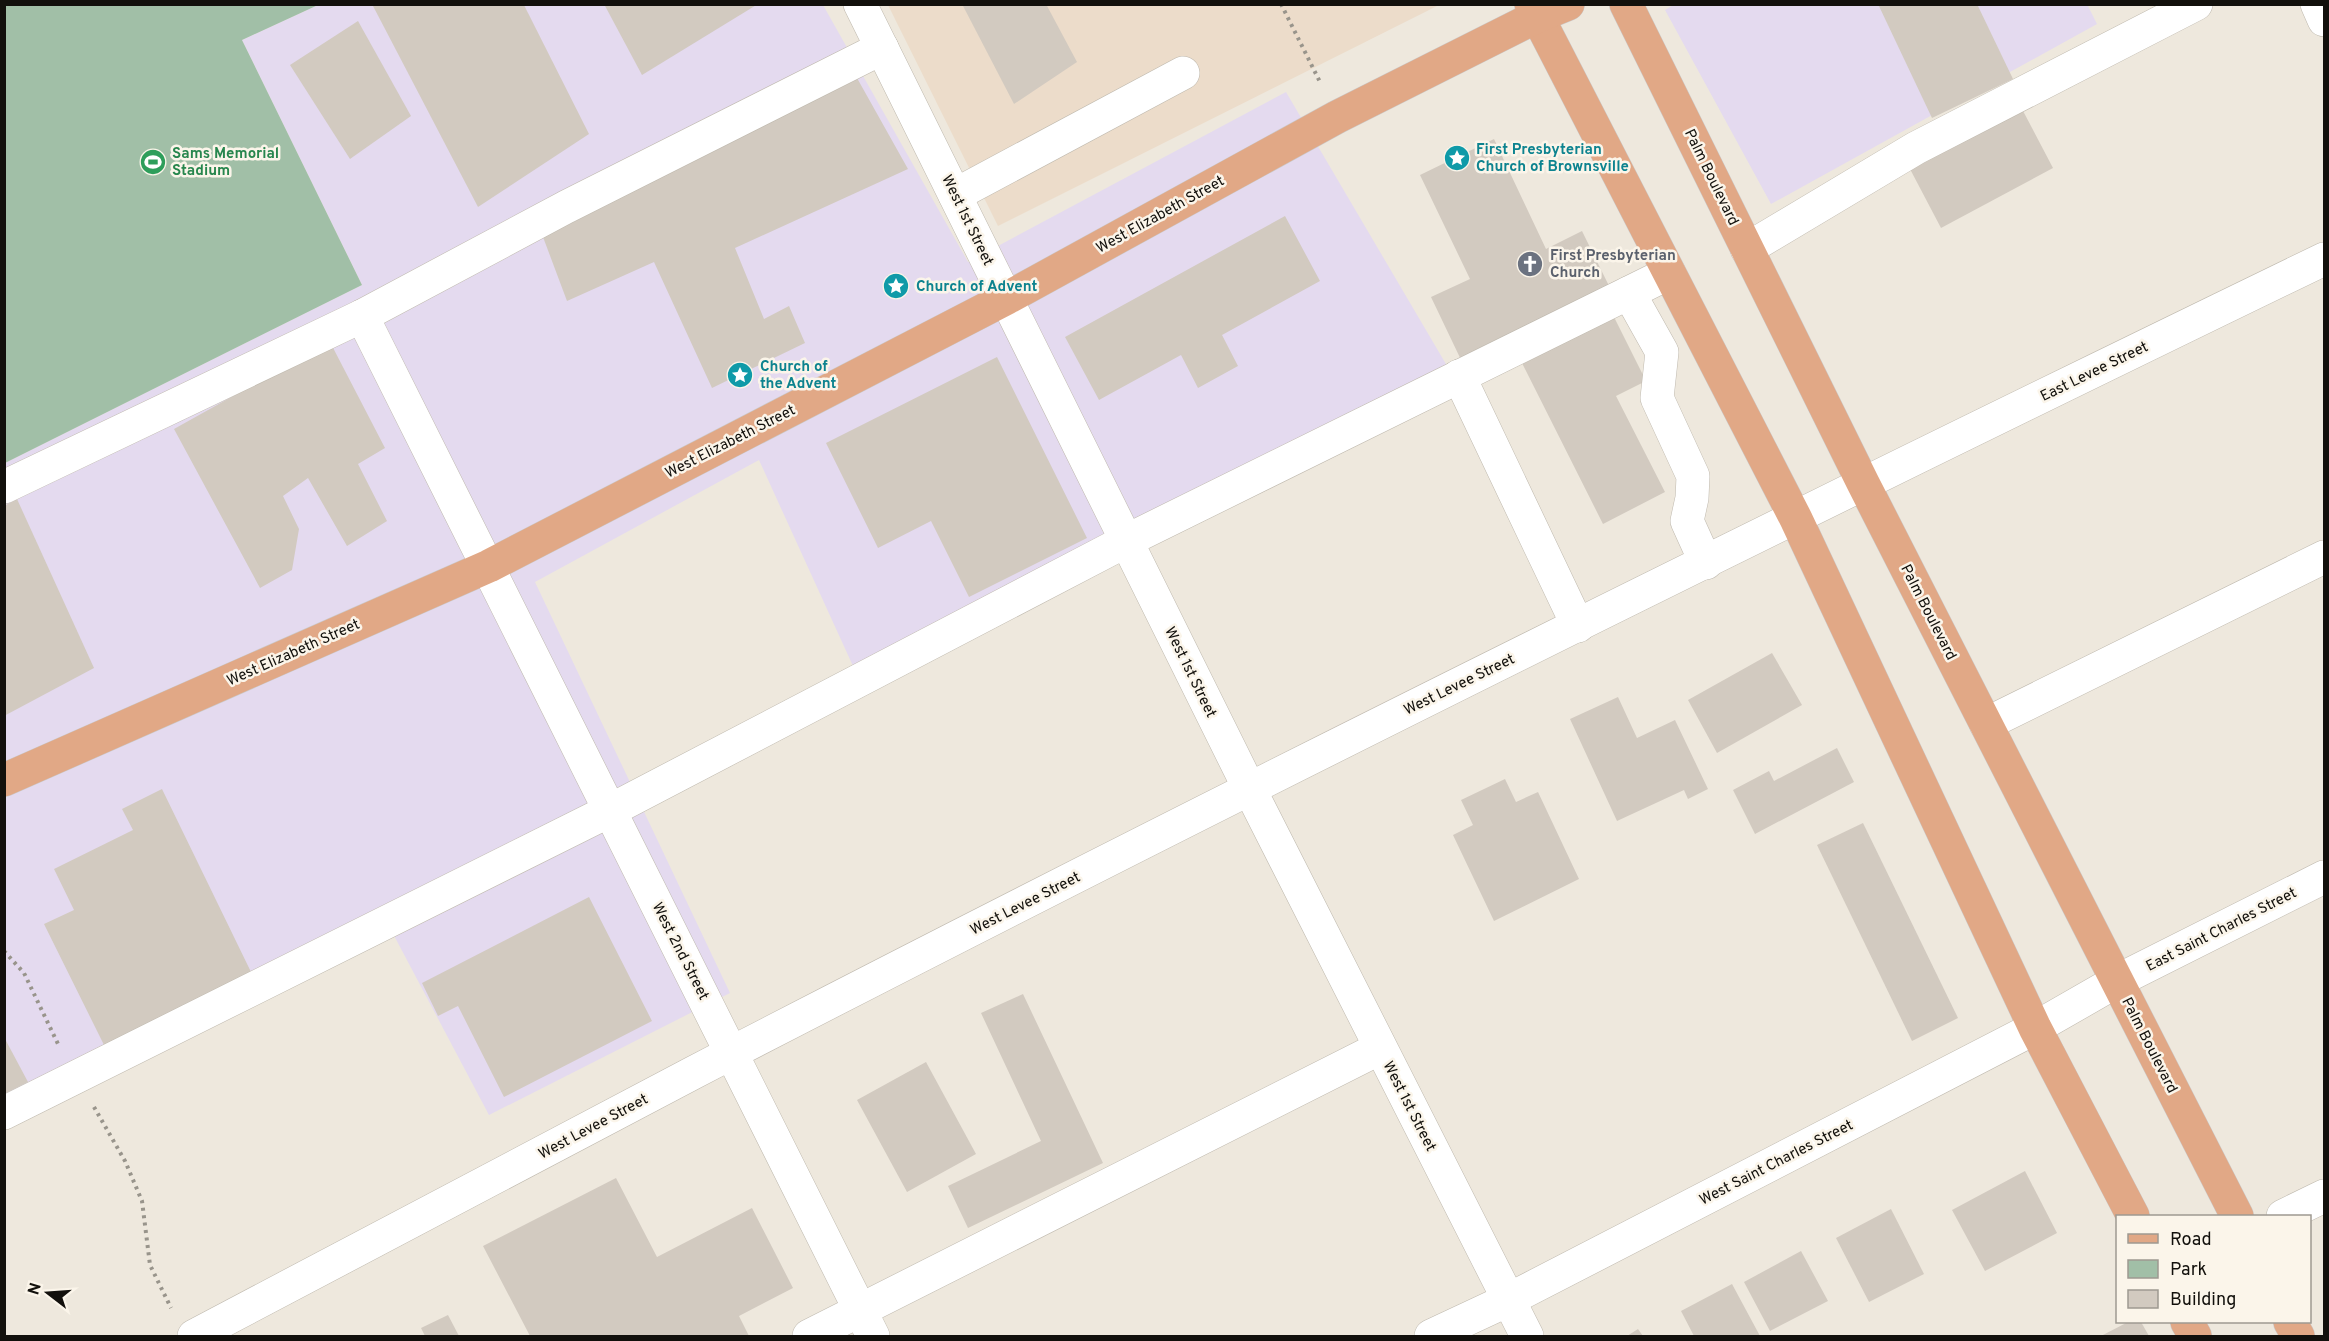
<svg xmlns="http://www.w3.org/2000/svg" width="2329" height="1341" font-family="Overpass,sans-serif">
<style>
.commercial{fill:#e4daef}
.education{fill:#ecdcca}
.green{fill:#a1bfa7}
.building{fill:#d2cac0}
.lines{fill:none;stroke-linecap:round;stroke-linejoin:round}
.minor-casing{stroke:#bfb9ae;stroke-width:34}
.major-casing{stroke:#cbcaca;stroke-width:34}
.path{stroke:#98948b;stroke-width:4;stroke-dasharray:3 4.5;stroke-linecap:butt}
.minor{stroke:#fff;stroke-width:33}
.major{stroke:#e1a886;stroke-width:33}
.labels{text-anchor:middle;stroke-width:5;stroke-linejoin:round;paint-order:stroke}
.culture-label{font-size:15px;font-weight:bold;fill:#0d838f;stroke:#fbf5ea;text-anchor:start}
.leisure-label{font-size:15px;font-weight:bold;fill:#27864d;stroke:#fbf5ea;text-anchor:start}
.street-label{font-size:15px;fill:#12100c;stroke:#fbf5ea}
.worship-label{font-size:15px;font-weight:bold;fill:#5b616d;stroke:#fbf5ea;text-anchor:start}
</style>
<rect width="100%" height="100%" fill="#eee8dd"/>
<g class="commercial">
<polygon points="1675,4 2087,4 2097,24 1771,204 1665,10"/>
<polygon points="318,5 823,5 968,262 1286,92 1453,376 853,666 759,460 535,582 730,993 489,1115 390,928 5,1118 5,463 362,285 242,40"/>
</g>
<polygon class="education" points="888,5 1439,5 998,226"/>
<polygon class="green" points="5,4 318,5 242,40 362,285 5,463"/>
<g class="building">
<polygon points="604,4 758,4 642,75"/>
<polygon points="962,4 1046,4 1077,62 1014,104"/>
<polygon points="1878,4 1977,4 2013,79 1932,118"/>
<polygon points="375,5 524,5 589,134 478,207 373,6"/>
<polygon points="358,21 411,116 350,159 290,65"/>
<polygon points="857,78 908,169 735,248 764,319 789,306 805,343 712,388 654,262 567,301 543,237"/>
<polygon points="2022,109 2053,168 1941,228 1910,169"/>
<polygon points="1494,139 1546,249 1582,231 1612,292 1463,364 1431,297 1470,279 1420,175"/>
<polygon points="1285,216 1320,281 1222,335 1238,366 1198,388 1181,355 1099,400 1065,337"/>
<polygon points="1613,315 1646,381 1616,396 1665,492 1603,524 1521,361"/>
<polygon points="330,342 385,448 358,464 387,521 347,546 308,478 283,496 299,529 292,570 260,588 174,429"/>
<polygon points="997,357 1087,538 969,597 931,521 878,548 826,443"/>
<polygon points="17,499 94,668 4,716 4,506"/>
<polygon points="1772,653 1802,705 1717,753 1688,700"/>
<polygon points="1618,697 1637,738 1675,720 1708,789 1688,799 1684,790 1617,821 1570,719"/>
<polygon points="1837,748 1854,782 1755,834 1733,790 1769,771 1774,781"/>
<polygon points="1505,779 1516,802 1538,792 1579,879 1494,921 1453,835 1473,825 1461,800"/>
<polygon points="162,789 251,972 104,1045 44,924 74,910 54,869 133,830 122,809"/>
<polygon points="1863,823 1958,1018 1912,1041 1817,845"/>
<polygon points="589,897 652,1021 504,1097 458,1006 438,1016 422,983"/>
<polygon points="1023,994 1103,1163 968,1228 948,1186 1041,1141 981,1013"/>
<polygon points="4,1037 28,1082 4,1094"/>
<polygon points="926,1062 976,1154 907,1192 857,1100"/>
<polygon points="2025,1171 2057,1233 1985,1271 1952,1210"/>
<polygon points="616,1178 657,1257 752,1208 793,1288 739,1316 749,1336 530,1336 483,1246"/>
<polygon points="1891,1209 1924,1274 1869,1302 1836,1238"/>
<polygon points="1801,1251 1828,1301 1770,1331 1744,1282"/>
<polygon points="1732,1284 1760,1336 1694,1336 1681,1311"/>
<polygon points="448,1315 459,1336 425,1336 421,1328"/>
<polygon points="2128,1322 2141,1322 2149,1336 2101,1336"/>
<polygon points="1638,1329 1643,1336 1627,1336"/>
</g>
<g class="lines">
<g class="minor-casing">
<g id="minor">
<polyline points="860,4 1249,788 1527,1336"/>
<polyline points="2317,4 2324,20"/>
<polyline points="955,195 1183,73"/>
<polyline points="1747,249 1916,148 2196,4"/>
<polyline points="1629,293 1662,352 1657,398 1693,476 1692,498 1687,521 1706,563"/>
<polyline points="362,316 873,1336"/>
<polyline points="1459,376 1578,626"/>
<polyline points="4,487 362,316 566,207 882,48"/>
<polyline points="1986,724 2324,557"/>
<polyline points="4,1113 611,810 1126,541 1669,273"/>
<polyline points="2283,1216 2324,1196"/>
<path d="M 194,1336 C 374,1241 554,1145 735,1051 C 1261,779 1792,517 2324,259"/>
<polyline points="809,1336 1380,1048"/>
<polyline points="1431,1336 1508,1300 2035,1028 2117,981 2324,877"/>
</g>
</g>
<g class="major-casing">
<g id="major">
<polyline points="1531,4 1796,519 2035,1028 2133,1216"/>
<polyline points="1626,4 1863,483 2237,1216"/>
<polyline points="4,780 489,566 1007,298 1337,117 1536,17 1568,4"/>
<polyline points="2187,1322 2195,1336"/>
<polyline points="2290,1322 2298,1336"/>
</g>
</g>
<g class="path">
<polyline points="1281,4 1321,84"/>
<polyline points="4,951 24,973 59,1046"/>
<polyline points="94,1107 125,1161 142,1201 150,1265 171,1308"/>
</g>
<use href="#minor" class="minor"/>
<use href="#major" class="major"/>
</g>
<defs>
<g id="sight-disc" transform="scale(1.35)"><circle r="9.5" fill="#0f9aa8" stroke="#fbf5ea"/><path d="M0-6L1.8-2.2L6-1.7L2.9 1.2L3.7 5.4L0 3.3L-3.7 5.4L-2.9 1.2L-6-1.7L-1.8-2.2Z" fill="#fff"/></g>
<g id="stadium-disc" transform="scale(1.35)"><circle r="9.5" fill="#2e9e5b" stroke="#fbf5ea"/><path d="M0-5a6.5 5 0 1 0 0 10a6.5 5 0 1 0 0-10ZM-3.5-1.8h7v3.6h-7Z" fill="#fff"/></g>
<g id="church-disc" transform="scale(1.35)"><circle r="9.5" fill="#6b7280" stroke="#fbf5ea"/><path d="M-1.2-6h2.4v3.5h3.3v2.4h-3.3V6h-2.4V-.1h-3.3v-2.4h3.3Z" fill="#fff"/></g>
</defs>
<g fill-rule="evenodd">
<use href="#sight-disc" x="1457" y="158"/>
<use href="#stadium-disc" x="153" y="162"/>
<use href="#church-disc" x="1530" y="264"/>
<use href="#sight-disc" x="896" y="286"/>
<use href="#sight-disc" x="740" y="375"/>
</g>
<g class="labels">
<g class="culture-label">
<text x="1476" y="154">First Presbyterian<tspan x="1476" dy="17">Church of Brownsville</tspan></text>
<text x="916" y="291">Church of Advent</text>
<text x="760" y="371">Church of<tspan x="760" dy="17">the Advent</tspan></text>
</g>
<g class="leisure-label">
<text x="172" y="158">Sams Memorial<tspan x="172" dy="17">Stadium</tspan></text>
</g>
<g class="street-label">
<text transform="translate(1712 177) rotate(64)" y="5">Palm Boulevard</text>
<text transform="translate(1160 214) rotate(-29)" y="5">West Elizabeth Street</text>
<text transform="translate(968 220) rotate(64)" y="5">West 1st Street</text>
<text transform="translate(2094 371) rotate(-26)" y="5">East Levee Street</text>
<text transform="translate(730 441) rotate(-27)" y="5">West Elizabeth Street</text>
<text transform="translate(1929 612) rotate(63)" y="5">Palm Boulevard</text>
<text transform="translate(293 652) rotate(-24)" y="5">West Elizabeth Street</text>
<text transform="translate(1191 672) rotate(64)" y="5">West 1st Street</text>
<text transform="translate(1459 684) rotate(-26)" y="5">West Levee Street</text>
<text transform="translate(1025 903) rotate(-27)" y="5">West Levee Street</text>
<text transform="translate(2221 929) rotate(-27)" y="5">East Saint Charles Street</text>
<text transform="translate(681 951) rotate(63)" y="5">West 2nd Street</text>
<text transform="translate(2150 1045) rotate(63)" y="5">Palm Boulevard</text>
<text transform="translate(1410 1106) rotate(63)" y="5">West 1st Street</text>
<text transform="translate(593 1126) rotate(-28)" y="5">West Levee Street</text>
<text transform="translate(1776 1162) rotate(-27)" y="5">West Saint Charles Street</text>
</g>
<g class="worship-label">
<text x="1550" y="260">First Presbyterian<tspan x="1550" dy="17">Church</tspan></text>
</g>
</g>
<rect width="2329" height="1341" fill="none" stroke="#12100c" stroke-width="12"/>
<rect x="2116" y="1215" width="195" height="108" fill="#fbf5ea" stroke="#9e9991" stroke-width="1.5"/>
<rect x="2128" y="1234" width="30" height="9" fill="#e1a886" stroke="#9e9991" stroke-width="1.5"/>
<text x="2170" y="1245" font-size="18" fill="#12100c">Road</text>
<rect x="2128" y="1260" width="30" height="18" fill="#a1bfa7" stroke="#9e9991" stroke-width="1.5"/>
<text x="2170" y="1275" font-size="18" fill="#12100c">Park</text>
<rect x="2128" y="1290" width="30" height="18" fill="#d2cac0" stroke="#9e9991" stroke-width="1.5"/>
<text x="2170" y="1305" font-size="18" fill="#12100c">Building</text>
<g transform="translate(48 1293) rotate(287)" stroke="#fbf5ea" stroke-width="4.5" paint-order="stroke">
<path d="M0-4.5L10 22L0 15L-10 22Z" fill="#12100c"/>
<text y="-9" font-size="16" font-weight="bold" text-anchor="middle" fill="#12100c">N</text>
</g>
</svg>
